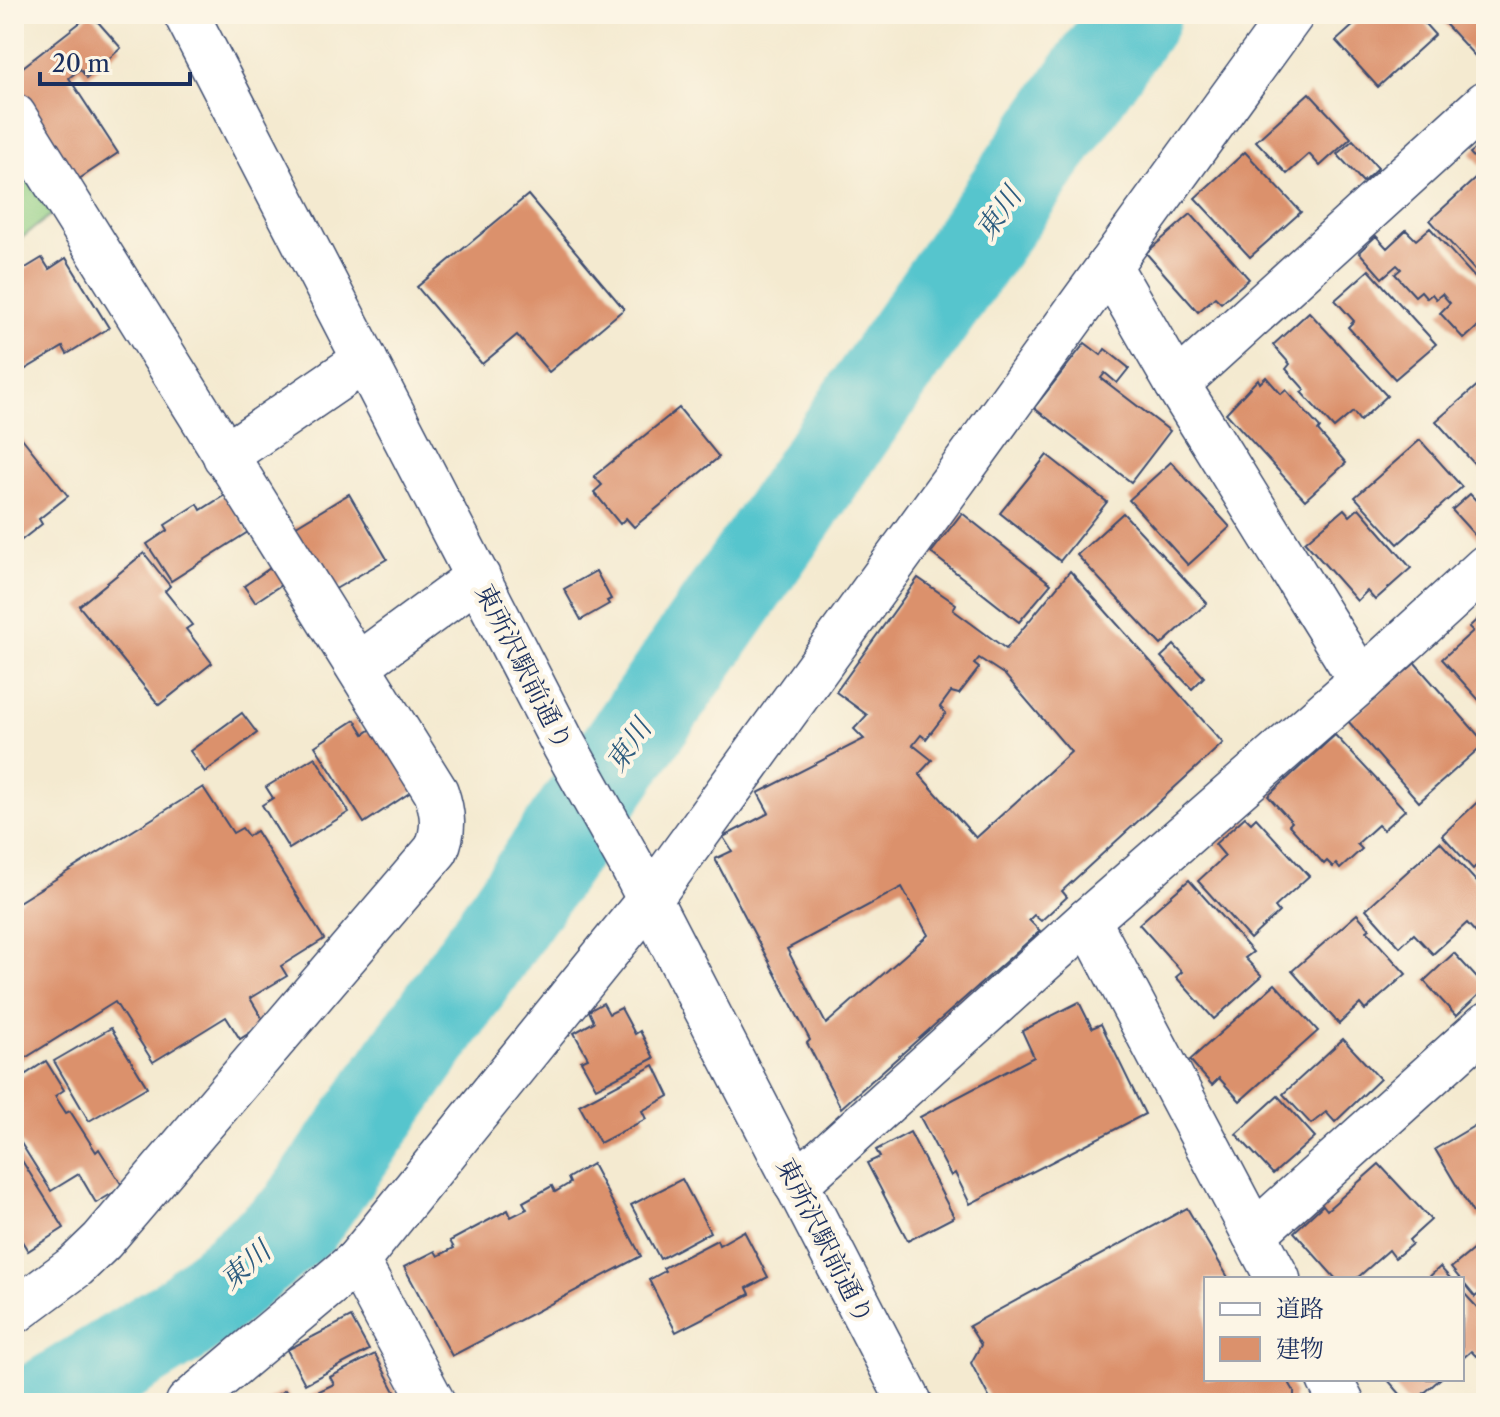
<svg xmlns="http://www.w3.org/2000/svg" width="1500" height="1417" font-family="'Libre Caslon Text','Noto Serif JP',serif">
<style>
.pitch{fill:#92cf85;stroke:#567f72;stroke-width:2}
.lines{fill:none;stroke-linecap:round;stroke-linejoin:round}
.river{stroke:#57c5cd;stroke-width:90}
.building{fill:#db916c;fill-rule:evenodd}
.minor-casing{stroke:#3c4b6f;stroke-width:47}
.minor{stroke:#fff;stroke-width:44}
.labels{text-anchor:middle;stroke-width:8;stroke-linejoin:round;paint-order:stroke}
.street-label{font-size:26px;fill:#1b2f5e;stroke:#fcf5e5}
.water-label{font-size:28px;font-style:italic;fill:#2d5c7f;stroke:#fcf5e5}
</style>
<rect width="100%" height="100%" fill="#fcf5e5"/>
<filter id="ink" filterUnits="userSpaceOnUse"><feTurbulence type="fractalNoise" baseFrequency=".0125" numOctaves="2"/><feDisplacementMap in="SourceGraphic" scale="16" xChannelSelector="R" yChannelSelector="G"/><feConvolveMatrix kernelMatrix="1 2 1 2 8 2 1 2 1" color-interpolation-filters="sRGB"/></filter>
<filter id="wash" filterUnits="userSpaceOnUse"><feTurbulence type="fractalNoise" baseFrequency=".006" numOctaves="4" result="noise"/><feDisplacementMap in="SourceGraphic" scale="32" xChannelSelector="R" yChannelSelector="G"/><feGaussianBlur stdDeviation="1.8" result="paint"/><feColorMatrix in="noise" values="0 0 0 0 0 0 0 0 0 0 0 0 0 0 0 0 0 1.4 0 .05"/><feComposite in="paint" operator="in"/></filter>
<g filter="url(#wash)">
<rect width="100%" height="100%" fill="#f4ead0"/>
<polygon class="pitch" points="14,154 52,214 14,244"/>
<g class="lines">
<polyline class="river" points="46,1403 183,1319 300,1218 1136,14"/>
</g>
<g id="blocks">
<g class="building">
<polygon points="91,14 121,48 87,78 80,69 69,78 118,153 76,181 14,84 14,74"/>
<polygon points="1366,14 1416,14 1435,35 1378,87 1336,41"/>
<polygon points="1436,14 1486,14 1486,46 1475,56"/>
<polygon points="1309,93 1351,138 1320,166 1309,154 1287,174 1256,141"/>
<polygon points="1353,140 1378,168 1363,182 1337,154"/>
<polygon points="1486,140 1486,171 1470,153"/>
<polygon points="1245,152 1301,212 1250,257 1195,198"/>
<polygon points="1476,178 1486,190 1486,283 1430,220"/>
<polygon points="528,195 624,309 549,372 517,335 482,364 417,287"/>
<polygon points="1191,214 1249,279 1221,303 1215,297 1198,312 1146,253"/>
<polygon points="1430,228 1486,290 1486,319 1464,339 1440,313 1450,303 1442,294 1436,299 1432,294 1427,298 1421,291 1415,296 1395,274 1401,269 1397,265 1382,278 1359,252 1376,236 1387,248 1406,230 1416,240"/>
<polygon points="42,258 49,269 66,258 109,328 67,354 63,347 14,376 14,275"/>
<polygon points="1369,270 1436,344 1395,379 1348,327 1354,321 1335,300"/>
<polygon points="1309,312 1387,396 1360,421 1353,412 1334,428 1301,392 1305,390 1286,369 1290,364 1273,345"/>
<polygon points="1085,343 1101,355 1105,349 1129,368 1117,383 1105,373 1101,378 1170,431 1131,482 1034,408"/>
<polygon points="1266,377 1281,394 1286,390 1320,428 1318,431 1346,463 1305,500 1226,413 1258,379 1260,383"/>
<polygon points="1486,378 1486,477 1436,421"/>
<polygon points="679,408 719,457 634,527 626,518 620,524 594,492 602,485 594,476"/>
<polygon points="14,428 68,496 39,519 42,524 14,546"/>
<polygon points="1420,440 1462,487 1398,544 1355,497"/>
<polygon points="1047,455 1107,502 1060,561 1000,513"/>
<polygon points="1171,462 1230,527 1188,565 1129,500"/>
<polygon points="349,494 387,559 332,591 293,528"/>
<polygon points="1470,494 1486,511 1486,537 1481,542 1452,510"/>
<polygon points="225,495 248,532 171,581 147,544 168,530 165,525 198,504 201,510"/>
<polygon points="1359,508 1411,568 1375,600 1367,591 1357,601 1305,542 1344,509 1350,516"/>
<polygon points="962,513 1051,584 1019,622 931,553"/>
<polygon points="1123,513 1207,603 1161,645 1077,555"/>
<polygon points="144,553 170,586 165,591 192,625 186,629 212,663 159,705 79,606"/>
<polygon points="276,564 287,581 255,602 244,586"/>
<polygon points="596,571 611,599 607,601 609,604 581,620 564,589"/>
<path d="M 1070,571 L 1223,743 L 1062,891 L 1067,897 L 1041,921 L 1034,915 L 1029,920 L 1040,931 L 841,1108 L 807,1043 L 810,1040 L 715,859 L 732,851 L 723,837 L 769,813 L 758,793 L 864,739 L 854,729 L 867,715 L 836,692 L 918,578 L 956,604 L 953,610 L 1006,649 ZM 979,658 L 1005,675 L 1071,752 L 976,838 L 919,774 L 932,760 L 913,745 L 921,735 L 926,739 L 946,713 L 940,707 L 951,692 L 959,694 L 979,668 L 974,664 ZM 902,887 L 928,935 L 826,1024 L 787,949 Z"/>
<polygon points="1486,611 1486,708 1442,659 1473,631 1469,627"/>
<polygon points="1174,645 1204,677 1192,689 1161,657"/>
<polygon points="1415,663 1485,743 1419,802 1348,721"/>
<polygon points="242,713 257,733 205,772 190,751"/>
<polygon points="355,720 364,734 379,724 414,790 364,823 315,746"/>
<polygon points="1335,735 1405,810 1383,830 1378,825 1357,844 1362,849 1340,869 1336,864 1333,867 1327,861 1324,864 1289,825 1292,822 1268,796"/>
<polygon points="315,757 349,812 289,849 262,805 273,798 266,787"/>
<polygon points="203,787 233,833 242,828 248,836 256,831 324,939 281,966 287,976 250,998 265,1023 240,1039 226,1017 153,1062 115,1002 14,1065 14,905"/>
<polygon points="1486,794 1486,863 1483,859 1473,869 1442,835"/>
<polygon points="1245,817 1251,823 1256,818 1309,876 1275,907 1279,912 1250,939 1198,881 1225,856 1215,844"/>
<polygon points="1440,842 1486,892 1486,924 1476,933 1467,923 1433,954 1414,934 1400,947 1366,909"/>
<polygon points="1189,880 1253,952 1245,958 1262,976 1214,1019 1176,977 1182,972 1139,924"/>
<polygon points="1357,914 1370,929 1367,931 1406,974 1365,1010 1360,1004 1339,1024 1292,971"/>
<polygon points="1454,953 1486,988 1456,1016 1424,981"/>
<polygon points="1275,984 1318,1031 1240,1101 1219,1078 1212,1085 1190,1060"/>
<polygon points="1079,1002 1092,1028 1101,1024 1145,1114 970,1204 955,1173 951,1176 920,1117 1034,1057 1022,1031"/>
<polygon points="603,1003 609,1014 621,1008 635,1034 640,1031 654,1058 596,1088 581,1061 588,1058 574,1033 594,1022 589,1011"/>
<polygon points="111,1028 147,1087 89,1121 54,1061"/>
<polygon points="1343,1039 1380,1079 1335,1122 1326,1112 1311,1124 1283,1094"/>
<polygon points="46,1061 64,1090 55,1096 66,1113 70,1111 96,1152 99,1149 123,1187 96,1203 79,1174 51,1191 14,1132 14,1082"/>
<polygon points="654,1065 669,1096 642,1111 646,1119 600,1143 579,1105"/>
<polygon points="1278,1096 1315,1137 1273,1174 1236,1134"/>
<polygon points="1486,1119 1486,1214 1477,1220 1435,1149"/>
<polygon points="910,1132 954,1217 908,1241 867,1163 880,1157 876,1150"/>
<polygon points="14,1148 64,1228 28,1251 14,1228"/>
<polygon points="592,1164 641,1256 452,1356 404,1267 435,1251 438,1256 454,1248 450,1241 508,1210 511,1217 527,1209 523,1202 552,1186 555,1192 570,1183 568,1178"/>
<polygon points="1379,1164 1431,1220 1409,1240 1412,1244 1395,1258 1389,1250 1356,1279 1336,1279 1294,1232 1323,1205 1327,1210"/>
<polygon points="682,1179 710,1232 660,1259 631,1205"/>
<polygon points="1187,1208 1229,1279 1206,1279 1206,1379 1287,1379 1294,1391 1294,1403 992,1403 971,1363 981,1345 969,1326"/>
<polygon points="744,1231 768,1277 747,1288 750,1294 676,1332 649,1280 665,1271 663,1268 717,1240 719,1245"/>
<polygon points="1480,1244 1486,1251 1486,1288 1475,1297 1451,1268"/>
<polygon points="1440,1267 1451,1279 1427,1279"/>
<polygon points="1462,1291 1486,1317 1486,1347 1476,1356 1471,1351 1462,1359"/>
<polygon points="351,1317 369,1350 305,1384 287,1350"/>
<polygon points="375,1354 399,1399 391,1403 313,1403 309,1396 334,1384 330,1377"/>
<polygon points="1387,1379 1440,1379 1413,1403 1408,1403"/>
<polygon points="285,1390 294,1403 264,1403"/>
</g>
</g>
</g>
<g filter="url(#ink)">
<use href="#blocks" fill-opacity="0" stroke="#3c4b6f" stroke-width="2"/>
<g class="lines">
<g class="minor-casing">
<g id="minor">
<polyline points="186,14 564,745 631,864 910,1403"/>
<path d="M 14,116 L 436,792 C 443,812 445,830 436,850 L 102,1241 L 76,1266 L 14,1312"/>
<polyline points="1109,266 1177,384 1361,681"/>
<polyline points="1177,384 1486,103"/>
<polyline points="225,456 365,360"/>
<polyline points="358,665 478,577"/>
<polyline points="1088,920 1278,1279"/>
<polyline points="796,1184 1088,920 1361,681 1486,567"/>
<polyline points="1254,1234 1486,1025"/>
<polyline points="357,1261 433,1403"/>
<polyline points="1329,1379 1342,1403"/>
<polyline points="188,1403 357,1261 649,900 1292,14"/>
</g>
</g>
<use href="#minor" class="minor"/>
</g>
</g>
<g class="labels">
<g class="street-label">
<text transform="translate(524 667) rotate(63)" y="9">東所沢駅前通り</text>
<text transform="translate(825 1241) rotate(63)" y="9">東所沢駅前通り</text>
</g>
<g class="water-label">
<text transform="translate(998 213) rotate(-55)" y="10">東川</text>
<text transform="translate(628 745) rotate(-55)" y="10">東川</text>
<text transform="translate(245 1265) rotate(-41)" y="10">東川</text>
</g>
</g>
<rect width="1500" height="1417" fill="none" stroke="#fcf5e5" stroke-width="48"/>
<rect x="1204" y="1277" width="260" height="104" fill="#fcf5e5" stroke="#a2a6af" stroke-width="2"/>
<rect x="1220" y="1303" width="40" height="12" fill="#ffffff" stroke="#a2a6af" stroke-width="2"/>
<text x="1276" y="1317" font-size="24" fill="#1b2f5e">道路</text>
<rect x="1220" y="1337" width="40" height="24" fill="#db916c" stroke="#a2a6af" stroke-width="2"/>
<text x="1276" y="1357" font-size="24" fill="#1b2f5e">建物</text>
<path d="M40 72v12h150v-12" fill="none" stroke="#1b2f5e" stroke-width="4"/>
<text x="52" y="72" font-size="24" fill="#1b2f5e" stroke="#fcf5e5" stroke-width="6" paint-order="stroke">20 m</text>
</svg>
